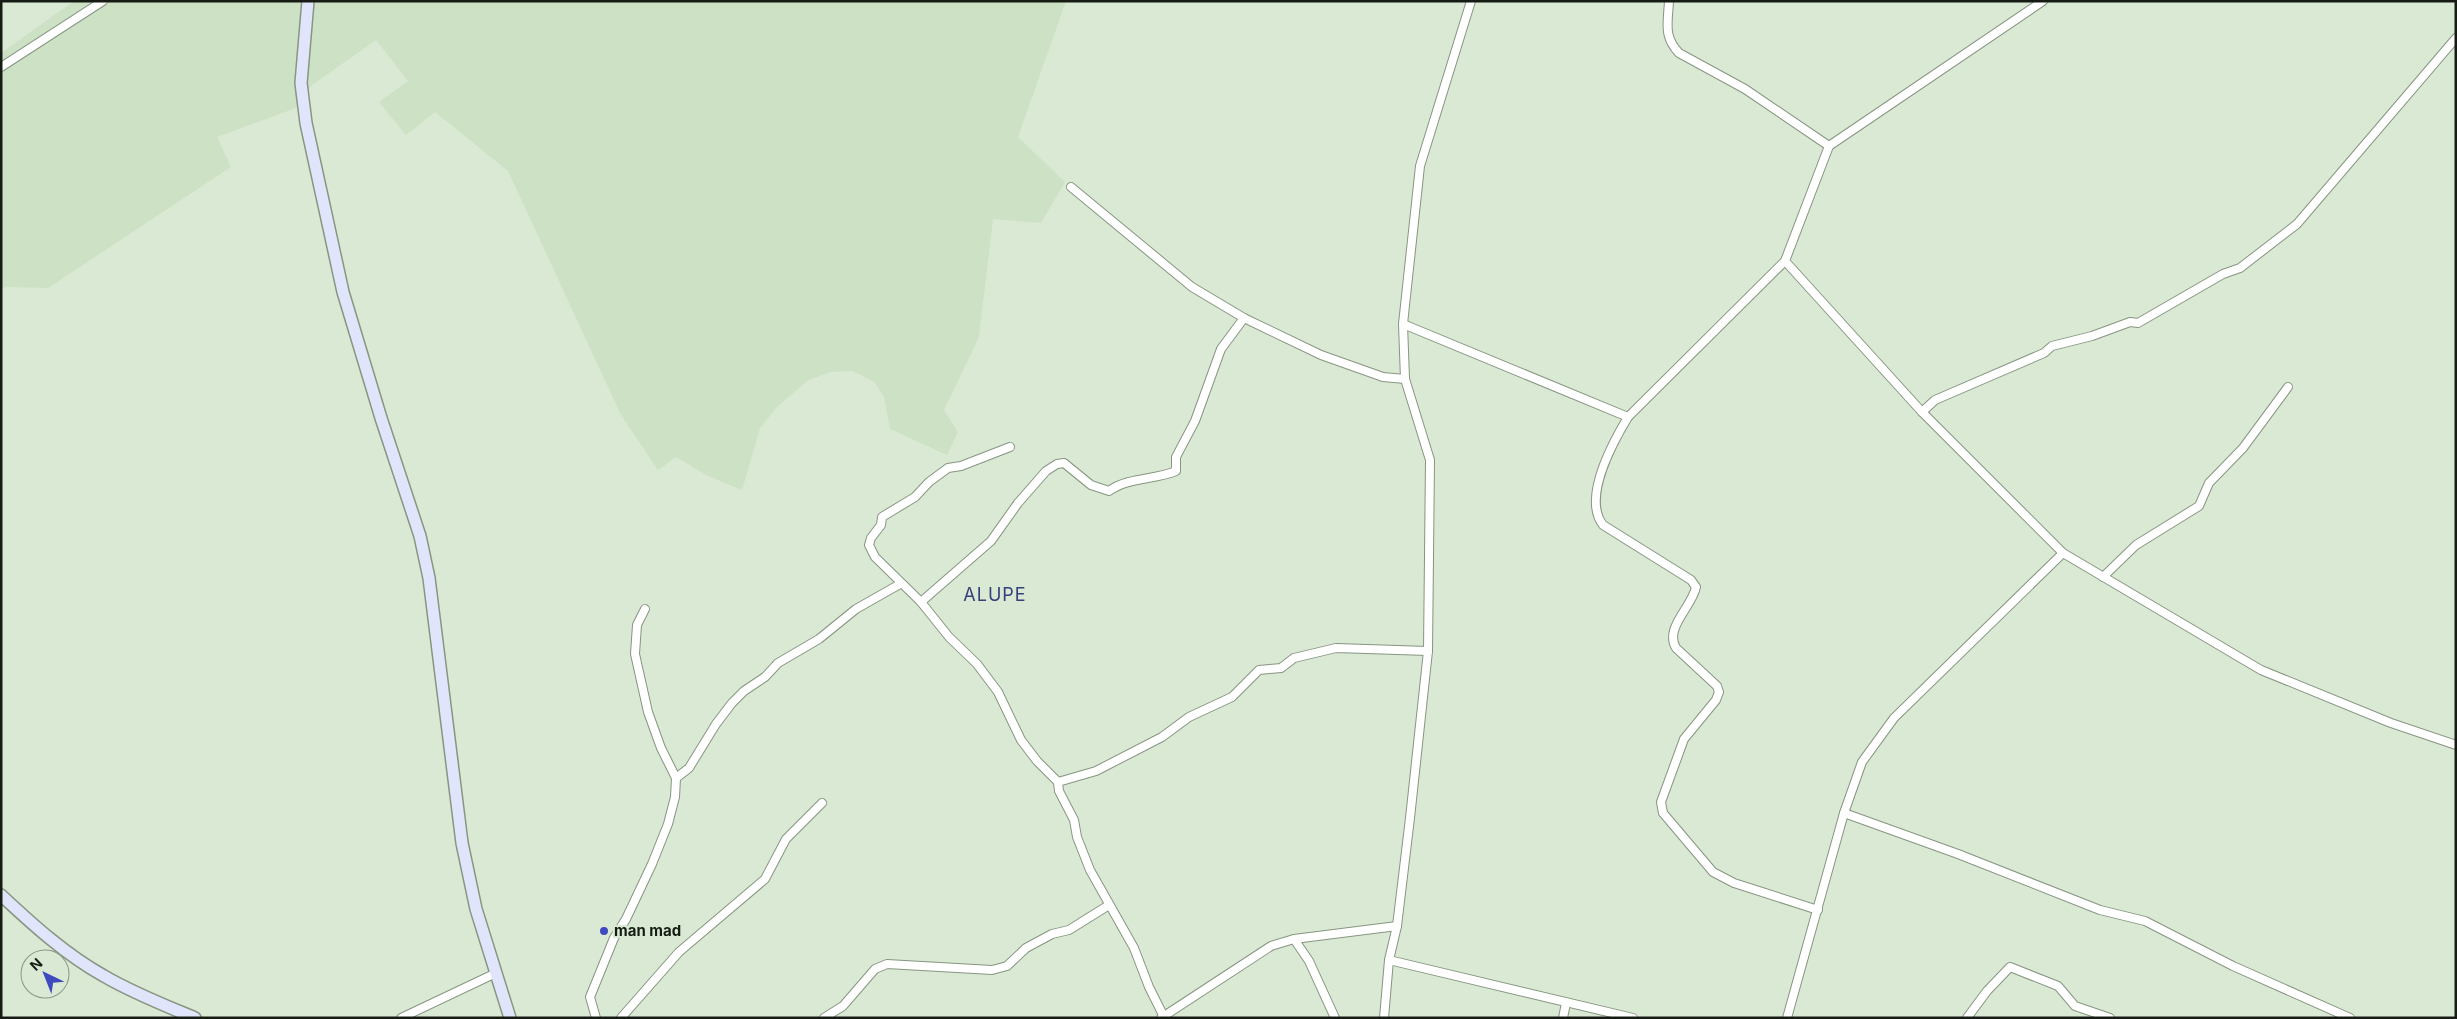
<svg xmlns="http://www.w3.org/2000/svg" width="2457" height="1019" font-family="Inter,sans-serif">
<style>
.built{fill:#cde1c5}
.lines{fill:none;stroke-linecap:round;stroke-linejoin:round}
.street-casing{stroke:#879581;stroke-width:10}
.secondary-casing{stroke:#879581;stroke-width:14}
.street{stroke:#fff;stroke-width:8}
.secondary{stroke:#e0e5fb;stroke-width:11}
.poi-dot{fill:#3e4abe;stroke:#dae9d4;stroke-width:2}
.labels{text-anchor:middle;stroke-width:4.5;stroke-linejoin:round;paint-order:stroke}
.poi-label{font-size:15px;font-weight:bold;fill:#161c14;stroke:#dae9d4;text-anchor:start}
.quarter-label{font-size:18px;letter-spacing:1px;fill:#35417c;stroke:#dae9d4}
</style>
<rect width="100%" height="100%" fill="#dae9d4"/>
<polygon class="built" points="74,1 1066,1 1018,137 1065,182 1041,223 993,219 979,337 944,410 958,432 947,455 890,429 884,396 874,382 853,371 830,372 807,381 777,407 760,428 742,490 708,476 676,457 658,470 621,415 508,171 435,112 406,135 379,102 408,81 376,40 312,85 296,108 217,137 231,167 48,288 7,287 1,289 1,53"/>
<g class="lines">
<g class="street-casing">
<g id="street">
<path d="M 1669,1 C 1668,23 1663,36 1679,53 L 1745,89 L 1829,146"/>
<polyline points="2043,1 1829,146 1785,261 1922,412 2063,553 2261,670 2391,723 2456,745"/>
<polyline points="1,67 103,1"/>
<polyline points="1071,187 1192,287 1244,318 1321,355 1383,377 1405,379"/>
<path d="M 1785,261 L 1628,417 C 1613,442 1582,498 1603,525 L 1691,580 L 1696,587 C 1692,607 1664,628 1676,648 L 1717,686 L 1719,692 L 1716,700 L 1684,739 L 1661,802 L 1663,813 L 1713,872 L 1734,883 L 1818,910"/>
<polyline points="1403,324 1628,417"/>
<polyline points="1922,412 1935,400 2044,353 2052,346 2092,336 2130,322 2138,323 2223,274 2240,268 2297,224 2456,38"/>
<polyline points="1010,447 961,466 948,468 929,482 915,497 882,517 881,525 871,538 869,545 875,557 921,602 949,637 977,664 998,692 1021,740 1037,761 1058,782 1059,791 1074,820 1077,837 1090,870 1134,948 1149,987 1164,1017"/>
<polyline points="2103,577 2136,545 2199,506 2209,483 2243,448 2288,387"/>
<path d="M 921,602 L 991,541 L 1018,503 L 1046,471 L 1057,464 L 1064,463 L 1091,485 L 1109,491 C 1128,477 1155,480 1176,471 L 1176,457 L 1195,421 L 1221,349 L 1244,318"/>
<polyline points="676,778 689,768 716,724 732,703 744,691 765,677 778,663 819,639 856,609 900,584"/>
<polyline points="1058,782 1096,771 1162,737 1189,717 1232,697 1259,670 1281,668 1294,658 1336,648 1428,651"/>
<polyline points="1844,813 1958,854 2100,910 2145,921 2233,966 2350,1018"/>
<polyline points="1294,939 1309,961 1335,1018"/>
<polyline points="1389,960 1633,1018"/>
<polyline points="401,1018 496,973"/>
<polyline points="596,1018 590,997 614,938 626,919 652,864 668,824 675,797 676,778 661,748 648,712 635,654 637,625 645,609"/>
<polyline points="621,1018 679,952 765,879 786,839 822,803"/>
<polyline points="824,1018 843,1006 875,969 887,964 992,970 1007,966 1026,948 1052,934 1069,930 1109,905"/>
<polyline points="1161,1018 1271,946 1294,939 1397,926"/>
<polyline points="1384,1018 1389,960 1397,926 1410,818 1428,651 1430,460 1405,379 1403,324 1420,166 1471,1"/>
<polyline points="1563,1018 1566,1003"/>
<polyline points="1787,1018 1844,813 1862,762 1894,718 2063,553"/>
<polyline points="1967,1018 1987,991 2010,967 2058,986 2075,1006 2110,1018"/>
</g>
</g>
<g class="secondary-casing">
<g id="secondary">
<polyline points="308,1 301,83 306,123 343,292 381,418 420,536 429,578 462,843 476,909 510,1018"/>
<path d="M 1,895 C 32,924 66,955 104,976 C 133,993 164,1005 195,1018"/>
</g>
</g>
<use href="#street" class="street"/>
<use href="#secondary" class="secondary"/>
</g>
<circle class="poi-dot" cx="604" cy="931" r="5"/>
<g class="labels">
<g class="poi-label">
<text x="614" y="936">man mad</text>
</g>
<g class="quarter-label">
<text x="995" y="601">ALUPE</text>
</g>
</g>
<rect width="2457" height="1019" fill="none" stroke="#161c14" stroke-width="5"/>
<g transform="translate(45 974) rotate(317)"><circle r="24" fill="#dae9d4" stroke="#8c9787"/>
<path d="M0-4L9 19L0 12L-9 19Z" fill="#3e4abe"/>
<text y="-8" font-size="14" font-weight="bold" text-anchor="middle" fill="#161c14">N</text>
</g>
</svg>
